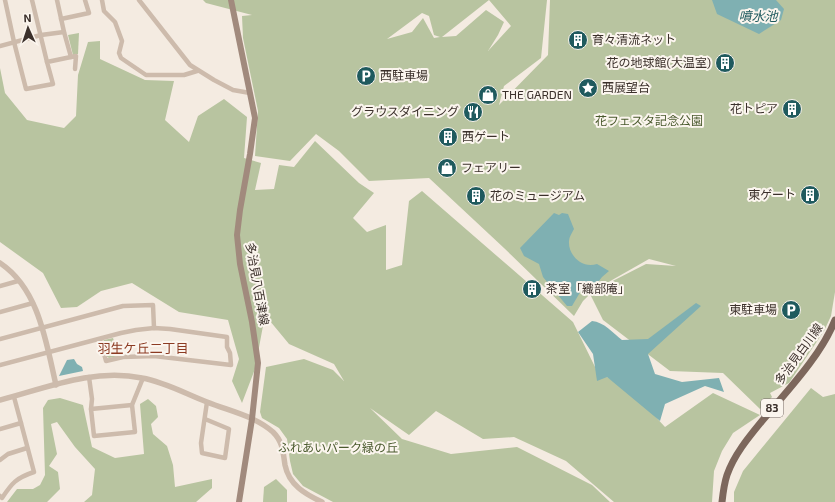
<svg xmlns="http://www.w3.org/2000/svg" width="835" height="502" font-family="'Exo 2','Noto Sans JP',sans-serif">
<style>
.green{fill:#b8c4a0;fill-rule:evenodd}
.water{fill:#7fb0b2}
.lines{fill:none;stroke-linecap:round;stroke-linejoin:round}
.minor{stroke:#cdbbac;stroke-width:4.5}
.tertiary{stroke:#cdbbac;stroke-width:5.5}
.secondary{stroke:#a18a7d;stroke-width:6}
.primary{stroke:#7d675c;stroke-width:7}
.labels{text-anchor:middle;stroke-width:4;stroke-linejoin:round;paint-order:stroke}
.shield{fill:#fbf5ee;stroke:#756b66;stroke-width:1}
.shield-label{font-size:11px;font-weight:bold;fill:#3b302b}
.poi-label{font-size:12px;fill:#3b302b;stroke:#fbf5ee;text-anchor:start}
.park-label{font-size:12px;fill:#4a5a2e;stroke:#fbf5ee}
.street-label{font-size:12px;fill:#3b302b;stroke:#fbf5ee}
.water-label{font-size:13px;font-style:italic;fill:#1f5a5e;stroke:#fbf5ee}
.neighbourhood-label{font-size:13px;fill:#8c3b22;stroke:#fbf5ee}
</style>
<rect width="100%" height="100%" fill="#f4ebe1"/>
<g class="green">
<path d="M 203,0 L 547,0 L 541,58 L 504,86 L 499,105 L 548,55 L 550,0 L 835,0 L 835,292 L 831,316 L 824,331 L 789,383 L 770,393 L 772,397 L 760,409 L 723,373 L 670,371 L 603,320 L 590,294 L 583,301 L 574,316 L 504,248 L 429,178 L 369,181 L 339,151 L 316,134 L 290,161 L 255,156 L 258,111 L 243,38 L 242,16 L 252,15 L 206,3 ZM 489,0 L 511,26 L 488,51 L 498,35 L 504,22 L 486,10 L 456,36 L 442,37 ZM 422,13 L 429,16 L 434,35 L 440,37 L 434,38 L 423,18 L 412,32 L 387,39 ZM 649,259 L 676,266 L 646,264 L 591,292 Z"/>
<polygon points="79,33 78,54 73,55 68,35"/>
<polygon points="100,41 100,59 145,80 174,81 165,120 189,142 198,116 224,99 247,117 244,158 261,163 255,190 274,189 279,165 294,167 315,141 359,183 374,193 353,218 367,232 386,225 386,270 402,265 409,201 422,191 573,322 596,369 641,401 665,427 713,393 760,415 733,433 722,451 714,471 712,502 614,502 566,461 514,437 483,439 436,411 409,435 370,408 402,439 451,454 517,447 592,485 610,502 333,502 303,486 293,474 290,461 287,439 279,428 262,418 260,412 266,367 304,359 333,370 344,381 334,364 289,344 265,315 255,369 242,403 232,381 239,359 228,320 179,312 132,283 101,291 77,307 61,308 43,273 0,242 0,68 5,93 27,120 64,128 76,116 78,75 88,42"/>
<polygon points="113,338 119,356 109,358 106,356 102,343 104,340"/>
<polygon points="811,388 823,397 835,394 835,502 734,502 734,492 743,471"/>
<polygon points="60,398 83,405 92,447 115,458 144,454 140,404 148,399 156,406 158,417 151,424 153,434 167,446 173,465 175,487 212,479 212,488 196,502 84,502 92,495 95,469 75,447 57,422 51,424 57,454 49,466 58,472 60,489 47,502 7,502 17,489 33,489 40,485 45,475 43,408 48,400"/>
<polygon points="276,479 287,490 287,502 263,502 264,487"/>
</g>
<g class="water">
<polygon points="712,0 776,0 784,9 781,20 759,34 717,14"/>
<path d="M 554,213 L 559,215 L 562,213 L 568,214 L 574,229 C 572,233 569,237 569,241 C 568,255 582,269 597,264 L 609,271 L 602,277 L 595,286 L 588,285 L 582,289 L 572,306 L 567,306 L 543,277 L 539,264 L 524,256 L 520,248 Z"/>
<path d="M 696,303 L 701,306 L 648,354 L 655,374 L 682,382 L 719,378 L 724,392 L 705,386 L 665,404 L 660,421 L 607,377 L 597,381 L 593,354 L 578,332 L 592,321 C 604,322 613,333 622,340 L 648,339 Z"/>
<polygon points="74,359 77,364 82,367 83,371 59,376 67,360"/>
</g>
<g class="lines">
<g class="minor">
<polyline points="5,0 14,42 26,89 53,84 47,62 71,57 64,32 57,0"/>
<polyline points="32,0 47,62"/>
<polyline points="102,0 104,11 115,22 122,41 119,53 121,58 146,75 184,75 197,71"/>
<polyline points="139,0 190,65 214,80 233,90 250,93"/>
<polyline points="61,19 89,13 85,0"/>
<polyline points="0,46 41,35 64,32"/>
<polyline points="71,57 76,56 75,69"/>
<polyline points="0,286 18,281"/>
<polyline points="0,312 33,303"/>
<polyline points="0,339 123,306 153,305 154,328"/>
<polyline points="0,365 121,333 136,330 154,328 170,329 227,337 227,347 230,353 231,365 154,356 123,357 106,361 100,339"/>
<polyline points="89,377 92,399 91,409 94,436 135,432 132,405 143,378"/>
<polyline points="14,397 21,423"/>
<polyline points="91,409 132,405"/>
<polyline points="205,419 229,429 225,458 202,453 201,443 207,402"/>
<path d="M 0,429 L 21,423 L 34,472 C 16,478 12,483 2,498 L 0,496"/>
<polyline points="0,460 8,454 27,448"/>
</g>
<g class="tertiary">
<path d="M 0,263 C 39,289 46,342 56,385"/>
<path d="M 0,400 C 46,388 93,368 142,378 C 165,382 186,394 207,402 C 229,411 255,416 273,432 C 283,442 283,452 285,465 C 289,485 305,494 322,502"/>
</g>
<polyline class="secondary" points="231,0 255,118 250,154 240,210 237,235 240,264 252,322 258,363 252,419 239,502"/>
<path class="primary" d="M 722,502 C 723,493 724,484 727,475 C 734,455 748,438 762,421 C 786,392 821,356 835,320"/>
</g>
<defs>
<g id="building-disc" transform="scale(1)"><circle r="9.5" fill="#1f5a5e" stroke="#fbf5ee"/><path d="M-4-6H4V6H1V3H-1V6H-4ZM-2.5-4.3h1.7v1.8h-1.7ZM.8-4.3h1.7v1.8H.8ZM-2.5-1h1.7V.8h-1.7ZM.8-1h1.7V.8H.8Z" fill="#fff"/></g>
<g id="parking-disc" transform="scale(1)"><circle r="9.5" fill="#1f5a5e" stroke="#fbf5ee"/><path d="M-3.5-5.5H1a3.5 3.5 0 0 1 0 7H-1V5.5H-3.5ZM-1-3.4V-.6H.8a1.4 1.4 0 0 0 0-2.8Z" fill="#fff"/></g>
<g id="sight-disc" transform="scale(1)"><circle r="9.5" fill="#1f5a5e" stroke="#fbf5ee"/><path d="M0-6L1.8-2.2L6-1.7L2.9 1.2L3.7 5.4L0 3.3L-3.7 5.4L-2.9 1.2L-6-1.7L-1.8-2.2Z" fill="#fff"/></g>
<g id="shop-disc" transform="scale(1)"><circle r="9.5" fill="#1f5a5e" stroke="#fbf5ee"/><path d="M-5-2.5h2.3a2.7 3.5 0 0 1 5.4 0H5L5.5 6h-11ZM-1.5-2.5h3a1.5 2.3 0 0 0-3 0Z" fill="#fff"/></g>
<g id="restaurant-disc" transform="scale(1)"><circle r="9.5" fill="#1f5a5e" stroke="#fbf5ee"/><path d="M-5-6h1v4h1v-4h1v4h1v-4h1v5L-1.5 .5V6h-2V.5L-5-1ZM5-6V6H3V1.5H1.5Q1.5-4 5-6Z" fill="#fff"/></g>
</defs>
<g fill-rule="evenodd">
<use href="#building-disc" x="578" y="40"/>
<use href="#building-disc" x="725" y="63"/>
<use href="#parking-disc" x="366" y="76"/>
<use href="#sight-disc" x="588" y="88"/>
<use href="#shop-disc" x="488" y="95"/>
<use href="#building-disc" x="792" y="109"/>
<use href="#restaurant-disc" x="473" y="112"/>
<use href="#building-disc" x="448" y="137"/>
<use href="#shop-disc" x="447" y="168"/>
<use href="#building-disc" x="810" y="195"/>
<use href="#building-disc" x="476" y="196"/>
<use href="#building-disc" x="532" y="289"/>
<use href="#parking-disc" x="791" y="310"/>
</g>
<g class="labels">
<rect class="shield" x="761" y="399" width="22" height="18" rx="3"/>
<g class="shield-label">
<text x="772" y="412">83</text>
</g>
<g class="poi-label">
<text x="592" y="44">育々清流ネット</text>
<text x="711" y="67" text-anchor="end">花の地球館(大温室)</text>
<text x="380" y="80">西駐車場</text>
<text x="602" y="92">西展望台</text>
<text x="502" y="99">THE GARDEN</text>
<text x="778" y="113" text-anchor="end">花トピア</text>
<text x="459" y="116" text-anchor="end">グラウスダイニング</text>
<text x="462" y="141">西ゲート</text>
<text x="461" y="172">フェアリー</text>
<text x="796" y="199" text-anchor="end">東ゲート</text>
<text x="490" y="200">花のミュージアム</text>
<text x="546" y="293">茶室「織部庵」</text>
<text x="777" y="314" text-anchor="end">東駐車場</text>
</g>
<g class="park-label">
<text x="649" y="125">花フェスタ記念公園</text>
<text x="338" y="452">ふれあいパーク緑の丘</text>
</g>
<g class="street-label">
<text transform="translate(257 284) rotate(80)" y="4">多治見八百津線</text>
<text transform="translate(799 354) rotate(-54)" y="4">多治見白川線</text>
</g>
<g class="water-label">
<text x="758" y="21">噴水池</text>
</g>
<g class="neighbourhood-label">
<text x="143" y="353">羽生ケ丘二丁目</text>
</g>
</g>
<g transform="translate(28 28) rotate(357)" stroke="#fbf5ee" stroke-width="3" paint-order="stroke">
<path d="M0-3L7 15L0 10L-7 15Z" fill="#3b302b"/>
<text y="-6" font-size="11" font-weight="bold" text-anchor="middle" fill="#3b302b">N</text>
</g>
</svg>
